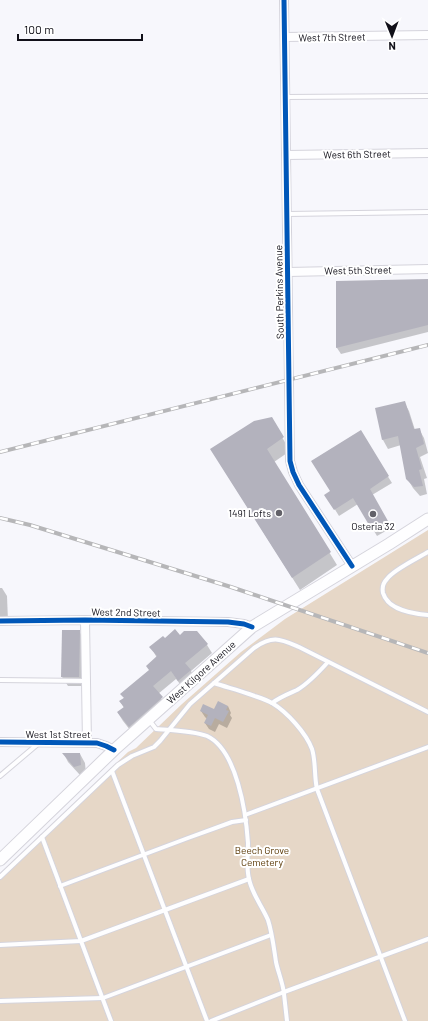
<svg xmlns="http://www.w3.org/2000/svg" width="428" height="1021" font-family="Barlow,sans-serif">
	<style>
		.green { fill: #e6d7c7 }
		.shadow { fill: #0003 }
		.building { fill: #b3b2bd }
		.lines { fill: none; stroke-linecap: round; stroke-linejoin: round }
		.service-casing { stroke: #d5d4dc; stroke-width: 6 }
		.minor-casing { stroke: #d5d4dc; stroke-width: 10 }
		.secondary-casing { stroke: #d5d4dc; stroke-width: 13 }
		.service { stroke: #fefeff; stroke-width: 4 }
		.minor { stroke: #fefeff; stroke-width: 8 }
		.secondary { stroke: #fefeff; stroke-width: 11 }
		.rail-casing { stroke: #b6b6b8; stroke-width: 4 }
		.rail { stroke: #fff; stroke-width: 2.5; stroke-dasharray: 8; stroke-linecap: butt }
		.cycleway-casing { stroke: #fff; stroke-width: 8 }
		.cycleway { stroke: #0057b8; stroke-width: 5 }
		.poi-dot { fill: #626168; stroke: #fff; stroke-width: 1.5 }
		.labels { text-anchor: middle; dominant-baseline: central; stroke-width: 4; stroke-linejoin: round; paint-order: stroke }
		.street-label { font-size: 10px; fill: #111019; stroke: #fff }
		.poi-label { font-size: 10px; fill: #111019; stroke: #fff; text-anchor: end }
		.park-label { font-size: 10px; fill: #573500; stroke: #fff }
	</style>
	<rect width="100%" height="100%" fill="#f7f7fc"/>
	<path class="green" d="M428 530V1021H0V874L128 752 136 748 182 704 241 652 285 619Z"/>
	<g class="shadow">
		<path d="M428 280V332L341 354 337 348V282Z"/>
		<path d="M404 402 409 411 415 430 419 429 424 438 428 453 420 457 427 478 424 479 427 494 420 496 413 488 407 478 401 445 388 449 383 440 376 409Z"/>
		<path d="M271 418 290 451 274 462 337 565 300 590 219 462Z"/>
		<path d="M360 432 392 483 372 495 391 528 377 536 358 504 339 516 326 495 331 492Z"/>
		<path d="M0 588H2L7 596 8 621H0Z"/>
		<path d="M79 631 84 640V686H68L62 677Z"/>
		<path d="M180 636 207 645 212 653 191 671 195 679 184 689 176 679 158 694 167 706 134 735 123 721 118 713 124 708 120 701 124 698 150 671 157 658 151 647 165 640Z"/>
		<path d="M228 706 231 713 230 715 232 718 227 728 219 724 215 732 209 729 205 723 207 719 205 717 201 711H214Z"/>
		<path d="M64 754H80L85 763 86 774 80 775 68 762Z"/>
	</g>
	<g class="building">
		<path d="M428 279V325L336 348V281Z"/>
		<path d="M405 401 414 429 420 428 424 444 416 448 422 469 419 470 423 486 414 487 406 479 398 436 382 440 375 408Z"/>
		<path d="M272 417 284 437 267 449 331 552 292 578 210 449 254 421Z"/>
		<path d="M361 430 389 476 370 489 388 521 372 530 353 498 334 510 324 495 330 491 311 461Z"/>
		<path d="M175 629 180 635 184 631H197L208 644 185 663 191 670 178 681 171 671 153 686 163 697 129 727 117 712 124 707 119 701 124 698 120 694 149 670 146 666 157 656 149 647 163 636 165 638Z"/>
		<path d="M62 630H80L79 677H61Z"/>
		<path d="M218 701 228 706 226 710 229 711 223 722 215 718 211 726 204 723 208 715 200 711 203 704 214 709Z"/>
		<path d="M62 753H80L81 765 74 767Z"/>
	</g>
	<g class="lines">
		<g class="service-casing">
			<g id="service">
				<path d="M285 97 428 96"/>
				<path d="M287 214 428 212"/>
				<path d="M428 552C418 558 393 570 387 579 383 583 382 588 383 593 388 610 414 614 428 615"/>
				<path d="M0 680 86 681"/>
				<path d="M214 683 254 648C273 635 280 639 299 647L428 712"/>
				<path d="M272 703C280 697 288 694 297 690 309 683 319 672 328 662"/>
				<path d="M149 720 156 729C169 730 195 731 207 736 237 750 246 813 248 843 248 855 246 867 249 879 252 894 262 906 268 920 272 932 274 949 276 962 278 972 283 983 284 994 285 1003 286 1012 287 1021"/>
				<path d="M112 771 207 1021"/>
				<path d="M0 776 39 743"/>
				<path d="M245 815 428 747"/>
				<path d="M42 837 111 1021"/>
				<path d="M0 877 118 765 132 756 154 747 160 741 190 704 214 683C226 687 238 690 249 694 257 697 265 699 272 703 287 712 306 733 312 749 316 762 314 776 317 789L405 1021"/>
				<path d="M60 886 188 838 232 822 246 820"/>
				<path d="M0 945 81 941 249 879"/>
				<path d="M0 1001 103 998 271 935"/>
				<path d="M211 1021 284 992 428 939"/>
			</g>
		</g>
		<g class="minor-casing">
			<g id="minor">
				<path d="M284 0 290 461 293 472 299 485 352 566"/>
				<path d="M285 37 428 35"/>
				<path d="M286 155 428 153"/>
				<path d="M288 272 428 269"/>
				<path d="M85 620 87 743"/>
				<path d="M0 621 85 620 228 622 244 624 252 627"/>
				<path d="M0 742 97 743 106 746 114 750"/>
			</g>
		</g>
		<g class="secondary-casing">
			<path id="secondary" d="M0 860 114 750 252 627 389 544 428 519"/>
		</g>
		<use href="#service" class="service"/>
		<use href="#minor" class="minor"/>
		<use href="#secondary" class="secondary"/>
		<g class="rail-casing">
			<g id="rail">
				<path d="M0 452 428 345"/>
				<path d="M0 518 30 525 231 587 428 653"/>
			</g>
		</g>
		<use href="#rail" class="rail"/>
		<g class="cycleway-casing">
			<g id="cycleway">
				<path d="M284 0 290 461 293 472 299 485 352 566"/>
				<path d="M0 621 85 620 228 622 244 624 252 627"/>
				<path d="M0 742 97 743 106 746 114 750"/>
			</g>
		</g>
		<use href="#cycleway" class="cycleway"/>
	</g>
	<g class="poi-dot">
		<circle cx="279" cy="513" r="4"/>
		<circle cx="373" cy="514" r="4"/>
	</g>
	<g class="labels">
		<g class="street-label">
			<text transform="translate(332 37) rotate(-1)">West 7th Street</text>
			<text transform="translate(357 154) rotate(-1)">West 6th Street</text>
			<text transform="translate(358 270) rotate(-1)">West 5th Street</text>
			<text transform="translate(279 292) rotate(-91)">South Perkins Avenue</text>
			<text transform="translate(126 612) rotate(1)">West 2nd Street</text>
			<text transform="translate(201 672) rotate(-42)">West Kilgore Avenue</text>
			<text x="58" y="734">West 1st Street</text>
		</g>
		<g class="poi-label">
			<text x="271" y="513">1491 Lofts</text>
			<text x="373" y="526" text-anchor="middle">Osteria 32</text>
		</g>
		<g class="park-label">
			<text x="262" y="850">Beech Grove<tspan x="262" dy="12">Cemetery</tspan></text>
		</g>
	</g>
	<g transform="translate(392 36) rotate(179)" stroke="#ffffff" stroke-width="3" paint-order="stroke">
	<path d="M0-3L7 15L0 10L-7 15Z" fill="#111019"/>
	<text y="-6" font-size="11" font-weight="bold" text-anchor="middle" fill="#111019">N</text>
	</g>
	<path d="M18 34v6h124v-6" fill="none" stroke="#111019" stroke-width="2"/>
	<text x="24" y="34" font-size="12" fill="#111019" stroke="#ffffff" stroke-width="3" paint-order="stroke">100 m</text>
</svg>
